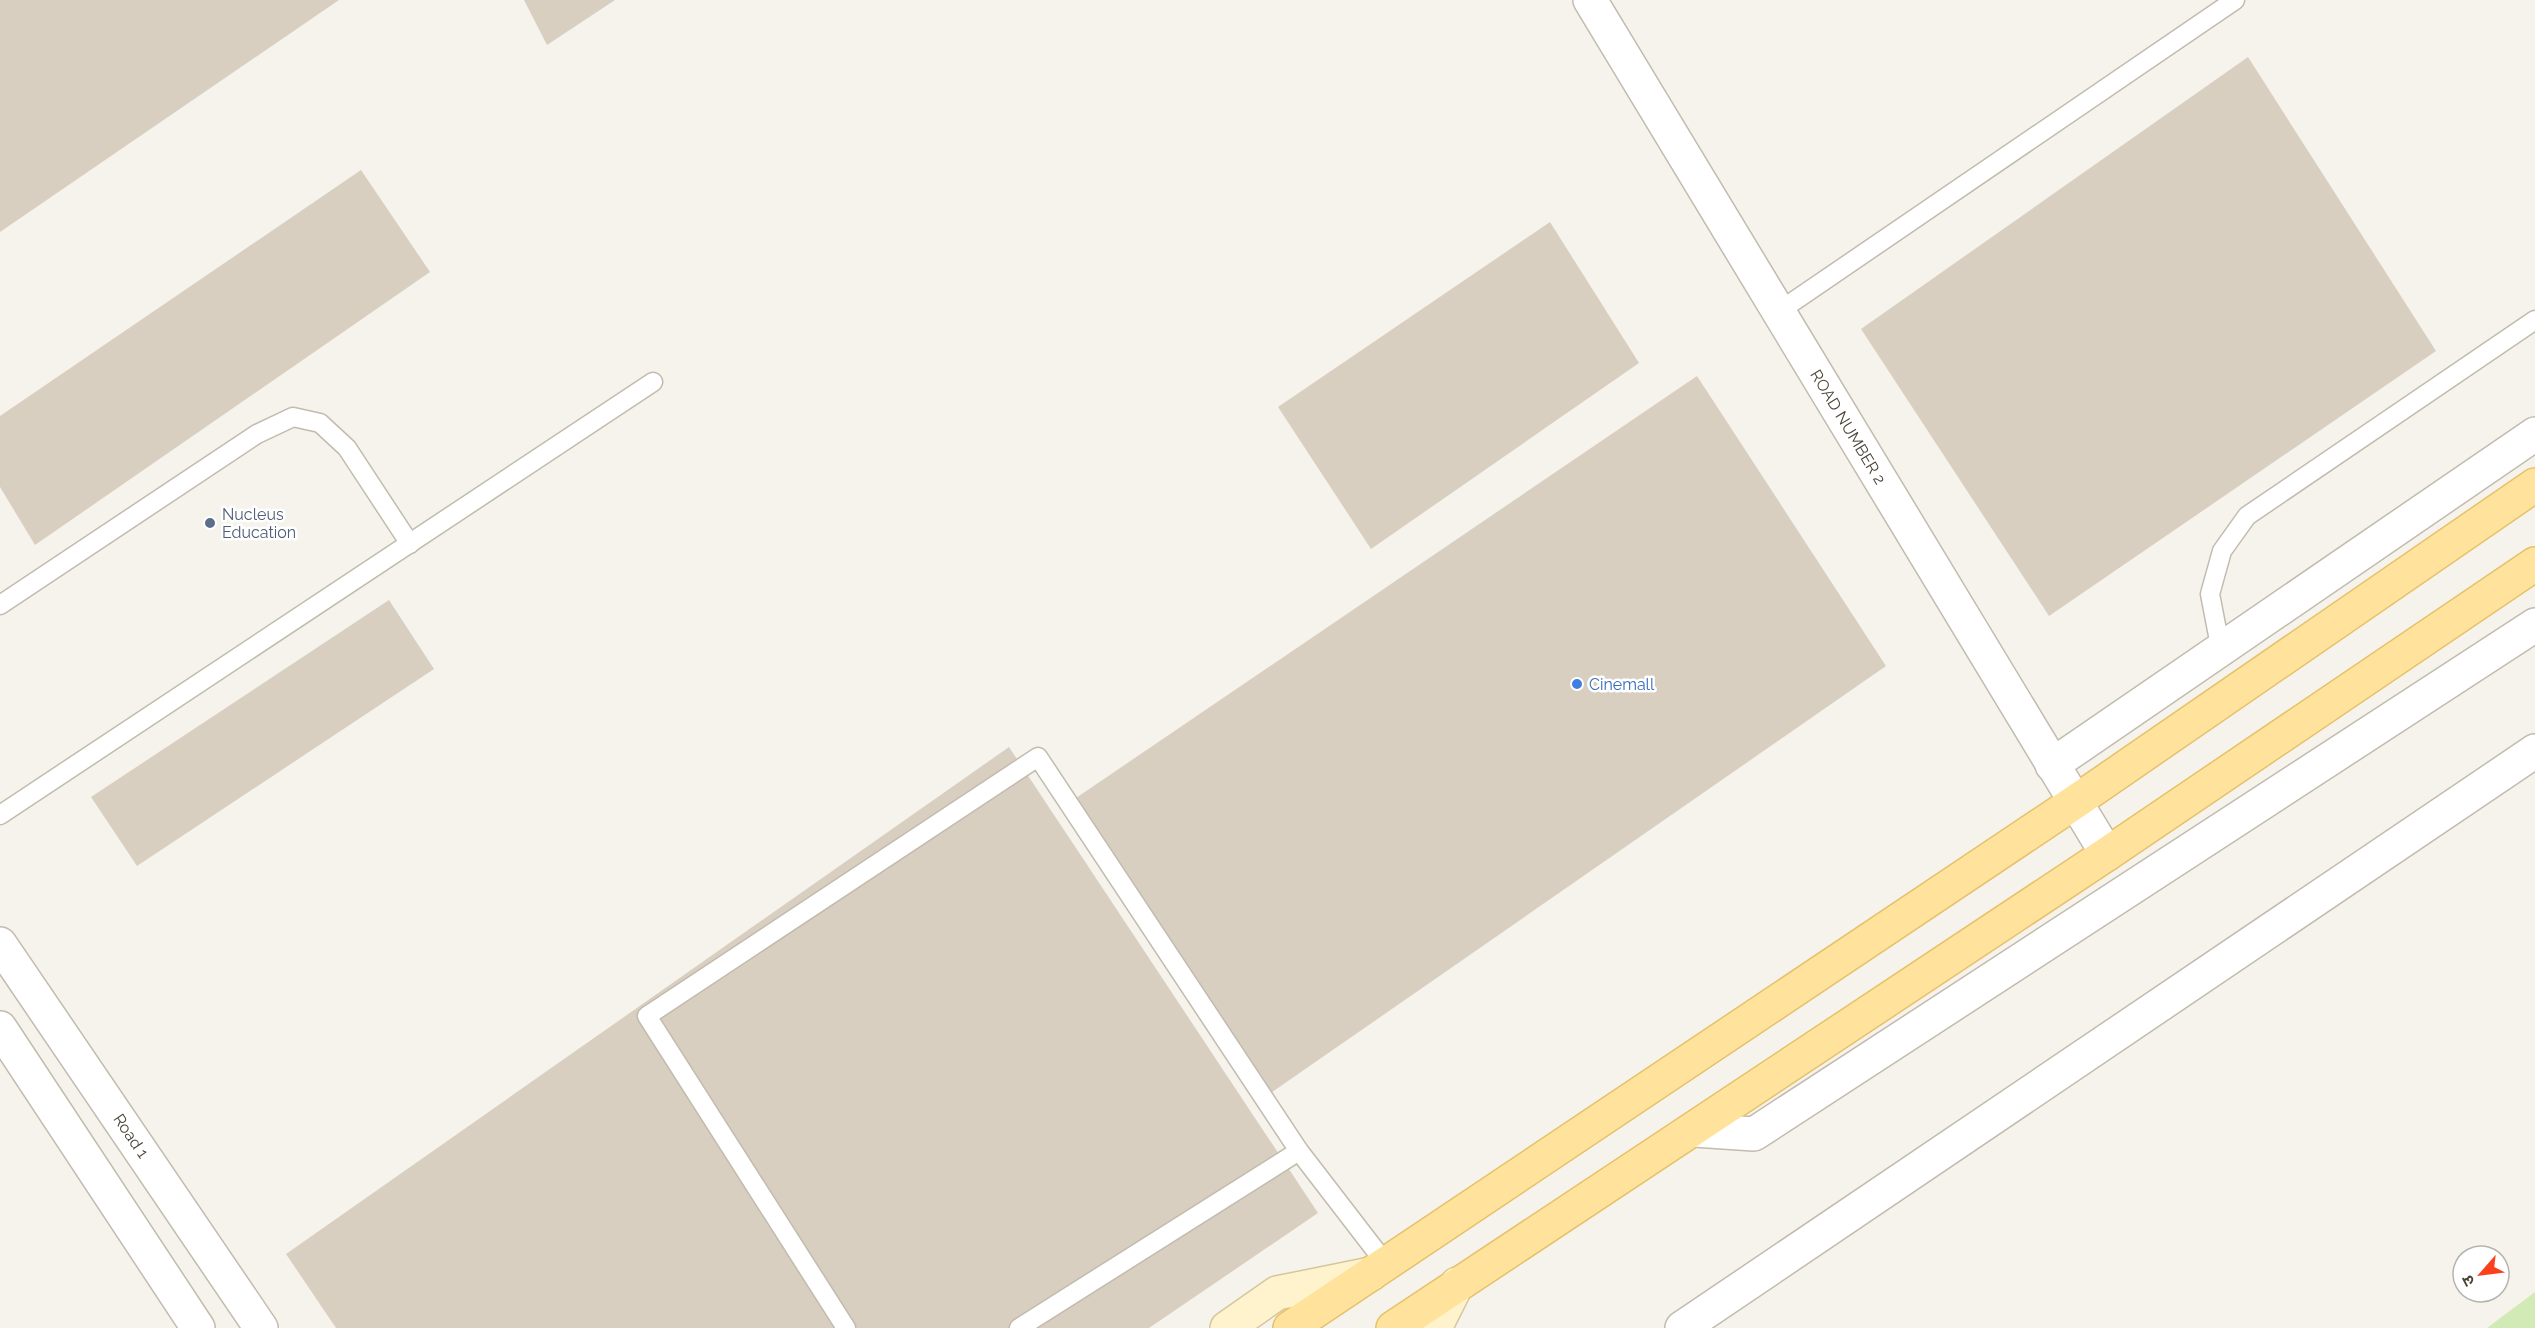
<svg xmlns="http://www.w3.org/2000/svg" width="2535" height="1328" font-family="Raleway,'Noto Sans Devanagari',sans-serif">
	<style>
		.green { fill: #d2eab5 }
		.building { fill: #d8cfc1 }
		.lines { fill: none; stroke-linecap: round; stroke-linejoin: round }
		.lane-casing { stroke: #c2bbae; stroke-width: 21 }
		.street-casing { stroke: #c2bbae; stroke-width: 36 }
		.secondary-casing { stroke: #d6c79b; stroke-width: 36 }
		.primary-casing { stroke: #e6c16a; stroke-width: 36 }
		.lane { stroke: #fff; stroke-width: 18 }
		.street { stroke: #fff; stroke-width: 33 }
		.secondary { stroke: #fff3cd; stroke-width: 33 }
		.primary { stroke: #ffe39c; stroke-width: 33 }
		.service-dot { fill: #5c6f8a; stroke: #fff; stroke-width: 2 }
		.shop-dot { fill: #3f7fe0; stroke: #fff; stroke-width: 2 }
		.labels { text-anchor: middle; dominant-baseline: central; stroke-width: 5; stroke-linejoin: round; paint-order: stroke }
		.street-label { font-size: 16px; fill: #4b4439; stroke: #fff }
		.service-label { font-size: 16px; fill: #4e5e75; stroke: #fff; text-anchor: start }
		.shop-label { font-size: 16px; fill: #366cbe; stroke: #fff; text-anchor: start }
	</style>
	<rect width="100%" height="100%" fill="#f6f3ec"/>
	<path class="green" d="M2535 1292V1328H2487Z"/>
	<g class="building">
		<path d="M0 0H339L0 232Z"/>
		<path d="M524 0H615L547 45Z"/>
		<path d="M2248 57 2436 351 2049 616 1861 329Z"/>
		<path d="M361 170 430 272 35 545 0 487V416Z"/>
		<path d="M1550 222 1639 363 1371 549 1278 407Z"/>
		<path d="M1697 376 1886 666 1268 1095 1073 800Z"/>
		<path d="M389 600 434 669 137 866 91 797Z"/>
		<path d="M1009 747 1318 1213 1149 1328H336L286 1254Z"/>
	</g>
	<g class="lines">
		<g class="lane-casing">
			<g id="lane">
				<path d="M1778 312 2235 0"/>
				<path d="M0 605 257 434 293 417 320 423 347 448 410 544"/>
				<path d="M2221 651 2210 594 2222 551 2247 516 2535 320"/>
				<path d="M0 815 653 382"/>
				<path d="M846 1328 647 1016 1038 757 1299 1151 1386 1264"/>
				<path d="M1019 1328 1299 1151"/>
			</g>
		</g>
		<g class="street-casing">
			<g id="street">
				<path d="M1590 0 2107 854"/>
				<path d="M2052 765 2535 434"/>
				<path d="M0 944 261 1328"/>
				<path d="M0 1028 198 1328"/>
				<path d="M1694 1130 1754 1134 2535 625"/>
				<path d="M1682 1328 2535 751"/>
			</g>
		</g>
		<g class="secondary-casing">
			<g id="secondary">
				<path d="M1227 1328 1277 1293 1371 1274"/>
				<path d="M1435 1328 1457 1284"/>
			</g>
		</g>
		<g class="primary-casing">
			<g id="primary">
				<path d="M1290 1328 2075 802 2535 485"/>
				<path d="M1393 1328 2107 854 2535 564"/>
			</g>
		</g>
		<use href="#lane" class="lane"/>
		<use href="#street" class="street"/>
		<use href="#secondary" class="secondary"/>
		<use href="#primary" class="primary"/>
	</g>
	<circle class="service-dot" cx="210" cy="523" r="6"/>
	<circle class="shop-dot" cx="1577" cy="684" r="6"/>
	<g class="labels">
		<g class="street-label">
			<text transform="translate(1848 427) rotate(59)">ROAD NUMBER 2</text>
			<text transform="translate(131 1136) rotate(56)">Road 1</text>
		</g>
		<g class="service-label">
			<text x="222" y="514">Nucleus<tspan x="222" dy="18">Education</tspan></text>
		</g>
		<g class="shop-label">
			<text x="1589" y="684">Cinemall</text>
		</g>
	</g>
	<g transform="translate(2481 1274) rotate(242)"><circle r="28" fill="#ffffff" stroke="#b7b4b0" stroke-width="1.5"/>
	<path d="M0-4.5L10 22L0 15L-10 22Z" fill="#fc3f1d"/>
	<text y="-9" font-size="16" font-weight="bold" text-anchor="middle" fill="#4b4439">उ</text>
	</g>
</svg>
